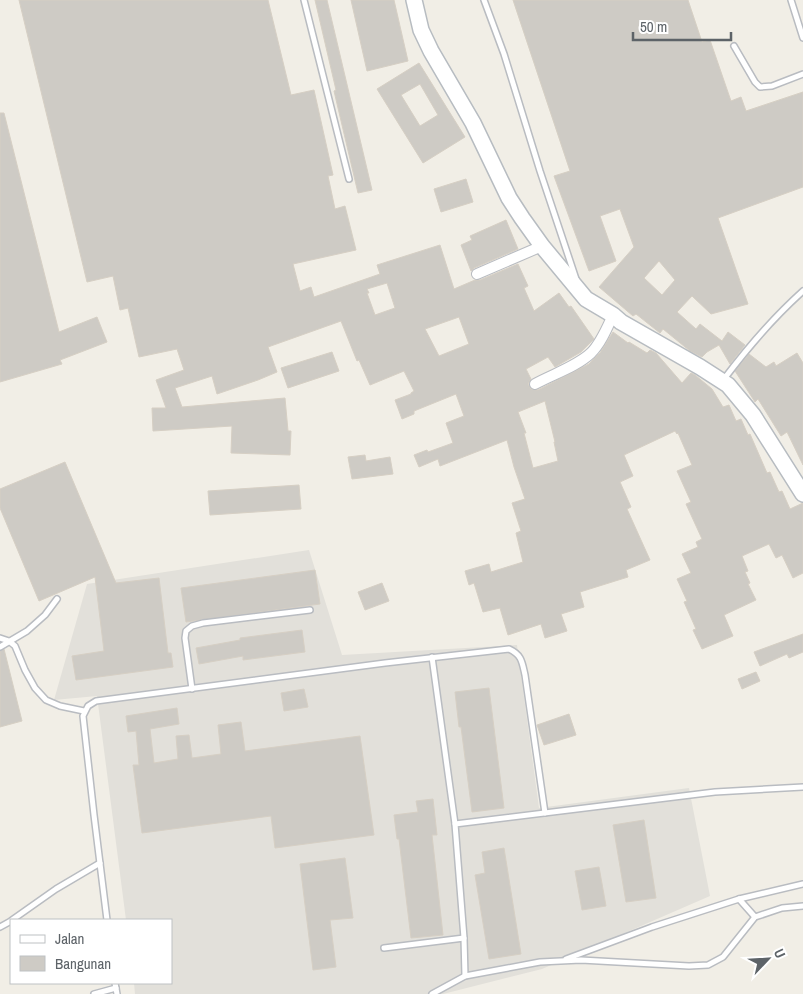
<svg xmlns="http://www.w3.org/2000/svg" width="803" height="994" font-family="'Archivo Narrow',sans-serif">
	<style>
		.industrial { fill: #e2e0da }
		.building { fill: #cecbc5; stroke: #d6cfc4; fill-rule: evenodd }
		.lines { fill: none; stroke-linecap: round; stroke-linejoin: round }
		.lane-casing { stroke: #b9bcc1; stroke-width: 8 }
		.street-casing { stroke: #b9bcc1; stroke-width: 12 }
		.secondary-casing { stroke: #b7bcc1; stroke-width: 18 }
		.lane { stroke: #fff; stroke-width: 5 }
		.street { stroke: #fff; stroke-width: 10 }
		.secondary { stroke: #fff; stroke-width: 15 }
	</style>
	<rect width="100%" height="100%" fill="#f1eee6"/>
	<path class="industrial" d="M309 550 342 655 517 645 539 808 689 788 710 896 542 969 443 994H135L134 983H171V920H126L97 696 54 700 87 584Z"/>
	<g class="building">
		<path d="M19 0H268L291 95 314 90 333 175 328 176 335 209 345 206 356 250 293 264 300 291 311 287 314 297 380 274 377 265 440 245 454 289 475 280H480L518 264 528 286 524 288 534 311 559 293 569 307 571 306 594 339 581 352 555 367 548 357 526 369 531 379 528 384 531 389 538 390 589 364 600 353 613 332 628 343 629 342 647 353 650 350 656 353 682 383 691 373 695 375 712 389 723 407 729 405 736 421 741 419 748 435 750 434 767 473 770 472 779 492 782 491 790 509 803 503V573L793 578 782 555 776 558 769 544 742 556 748 571 745 572 750 583 748 584 756 600 724 615 733 636 702 649 693 630 696 629 684 602 687 601 677 579 691 573 682 554 698 547 696 542 702 539 686 504 691 502 677 471 692 465 678 433 677 434 675 431 624 455 633 476 620 482 631 507 627 509 650 560 626 570 628 577 580 592 584 607 561 614 567 631 545 638 541 624 508 635 500 608 483 612 474 583 469 585 465 571 489 564 491 572 523 562 516 533 521 531 512 503 525 499 514 467 507 440 440 466 438 459 419 467 414 455 427 450 428 452 453 443 446 423 464 416 456 394 414 411V414L402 419 395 400 411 394V393L414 391 404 371 370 385 359 360 357 361 341 321 268 347 277 372 258 380 217 394 212 376 175 388 182 407 285 398 288 431H291L290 455 231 453 232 426 153 431 152 408H166L156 380 184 370 177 349 139 357 128 308 120 310 113 276 87 282ZM387 283 395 308 375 315 367 293H369L367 289ZM459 317 469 344 439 356 425 329ZM545 401 555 442H554L558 461 533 468 524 433H526L518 412Z"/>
		<path d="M315 0H327L372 190 358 193 334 91 336 90Z"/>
		<path d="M351 0H394L408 61 367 71Z"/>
		<path d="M513 0H688L702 42 710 40 731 101 741 97 746 111 803 92V187L718 218 748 304 711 314 692 296 677 312 696 329 700 324 722 341 728 332 745 345 730 364 719 345 707 352 702 357 690 351 663 329 660 333 636 314 633 316 599 287 634 247 620 209 600 216 616 261 589 271 554 176 570 171ZM659 261 675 280 662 295 644 278Z"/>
		<path d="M419 63 465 137 423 163 377 89ZM420 84 438 115 420 126 401 95Z"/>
		<path d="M0 113H4L59 332 97 317 107 342 60 360 62 364 0 382Z"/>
		<path d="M466 179 473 202 441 212 434 189Z"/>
		<path d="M506 220 518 249 474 268 471 271 461 245 472 240 470 236Z"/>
		<path d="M332 352 339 371 288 388 281 368Z"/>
		<path d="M797 353 803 363V465L787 432 781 436 758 399 755 402 735 371 749 354 766 367 774 362 776 366Z"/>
		<path d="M365 455 366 461 390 457 393 474 352 479 348 457Z"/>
		<path d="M65 462 116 583 159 578 168 653H171L173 667 76 680 72 656 104 651 95 577 39 601 0 508V489Z"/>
		<path d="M299 485 301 509 210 515 208 491Z"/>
		<path d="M315 570 320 604 186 622 181 588Z"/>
		<path d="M382 583 389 601 365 610 358 592Z"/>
		<path d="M302 630 305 652 243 660V656L199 664 196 648 240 640V638Z"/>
		<path d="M803 634V652L789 658 787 654 760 666 754 652Z"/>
		<path d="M4 649 22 721 0 727V651Z"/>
		<path d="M756 672 760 681 742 689 738 679Z"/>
		<path d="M489 688 504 808 472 812 461 727H459L455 692Z"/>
		<path d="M304 689 308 707 284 711 281 693Z"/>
		<path d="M177 708 179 724 150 729 154 763 178 759 176 736 189 735 192 758 221 754 218 725 241 722 245 751 360 736 374 835 275 848 271 816 142 833 133 765H139L136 731 128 732 126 716Z"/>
		<path d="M569 714 576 735 544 745 537 725Z"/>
		<path d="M433 799 437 835H432L443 935 411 938 399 839H397L394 815 418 812 416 801Z"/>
		<path d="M644 820 656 898 626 902 613 825Z"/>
		<path d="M504 848 521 954 489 959 475 875 485 873 482 852Z"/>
		<path d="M345 858 353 918 330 920 336 967 313 970 300 864Z"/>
		<path d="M599 867 606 906 582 910 575 871Z"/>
	</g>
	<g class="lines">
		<g class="lane-casing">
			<g id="lane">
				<path d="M304 0 349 179"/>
				<path d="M484 0 504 54 540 171 576 279"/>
				<path d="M791 0 803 38"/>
				<path d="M734 46 755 82 760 87 772 86 803 74"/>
				<path d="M724 379C748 347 773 318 803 291"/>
				<path d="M0 638 9 641 15 646 25 670 35 688 46 700 60 706 84 711"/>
				<path d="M0 647 27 631 45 615 57 599"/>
				<path d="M432 657 455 824"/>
				<path d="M192 689 185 638 186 631 192 626 203 623 310 610"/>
				<path d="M739 899 755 917"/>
				<path d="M12 920 56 889 100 863"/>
				<path d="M107 920 94 815 83 716 88 706 96 701 385 663 509 649C522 655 522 662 525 675L545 813"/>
				<path d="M0 927 11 921"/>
				<path d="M384 948 464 938"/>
				<path d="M566 959 652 927 739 899 803 884"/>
				<path d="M465 976 464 938 455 824 715 792 803 787"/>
				<path d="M115 983 117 994"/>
				<path d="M94 994 116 988"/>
				<path d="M432 994 465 976 540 962 581 960 689 966 708 965 723 957 755 917 782 908 803 906"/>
			</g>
		</g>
		<g class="street-casing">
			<g id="street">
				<path d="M477 274 542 246"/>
				<path d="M535 384C553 374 576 367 591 353 601 343 607 328 613 315"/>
			</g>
		</g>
		<g class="secondary-casing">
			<path id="secondary" d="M414 0 421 30 431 51 473 123 509 198 522 218 542 246 586 299 613 315 621 322 700 367 728 385 753 415 803 494"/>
		</g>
		<use href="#lane" class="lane"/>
		<use href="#street" class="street"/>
		<use href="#secondary" class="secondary"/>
	</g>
	<rect x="10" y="919" width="162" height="65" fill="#ffffff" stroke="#bec1c3"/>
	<rect x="20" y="935" width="25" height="8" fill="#ffffff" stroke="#bec1c3"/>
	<text x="55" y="944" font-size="15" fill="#5d6368">Jalan</text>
	<rect x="20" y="956" width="25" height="15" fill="#cecbc5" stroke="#bec1c3"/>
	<text x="55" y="969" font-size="15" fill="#5d6368">Bangunan</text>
	<g transform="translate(768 959) rotate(65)" stroke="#ffffff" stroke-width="4" paint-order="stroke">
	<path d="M0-4L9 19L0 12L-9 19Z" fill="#5d6368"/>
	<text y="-8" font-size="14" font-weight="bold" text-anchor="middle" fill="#5d6368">U</text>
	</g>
	<path d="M633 32v8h98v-8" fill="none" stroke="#5d6368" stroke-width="2.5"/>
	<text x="640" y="32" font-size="15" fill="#5d6368" stroke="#ffffff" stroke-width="4" paint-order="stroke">50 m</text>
</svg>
